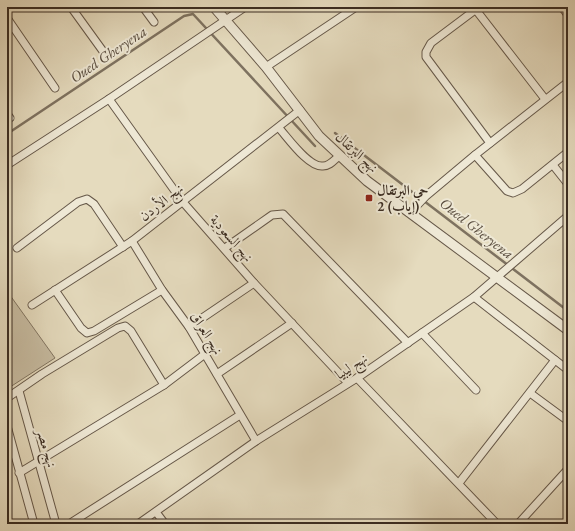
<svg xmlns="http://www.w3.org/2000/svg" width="575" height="531" font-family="'EB Garamond',Amiri,serif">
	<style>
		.green { fill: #c8bda3; stroke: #827562 }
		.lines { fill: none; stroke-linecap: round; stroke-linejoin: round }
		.stream { stroke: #7e7260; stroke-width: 2.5 }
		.minor-casing { stroke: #665849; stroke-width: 9 }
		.tertiary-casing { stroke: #665849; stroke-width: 11 }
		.minor { stroke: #eee8d5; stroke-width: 7 }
		.tertiary { stroke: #eee8d5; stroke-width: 9 }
		.poi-dot { fill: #8f2418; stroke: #eee8d5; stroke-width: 1.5 }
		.labels { text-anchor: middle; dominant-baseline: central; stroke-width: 4; stroke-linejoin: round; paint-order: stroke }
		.street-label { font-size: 14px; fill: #3b2d22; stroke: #eee8d5 }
		.poi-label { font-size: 14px; font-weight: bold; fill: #3b2d22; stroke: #eee8d5; text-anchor: start }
		.water-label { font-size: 15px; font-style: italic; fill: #574a3c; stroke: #eee8d5 }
	</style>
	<rect width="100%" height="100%" fill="#e5dbbe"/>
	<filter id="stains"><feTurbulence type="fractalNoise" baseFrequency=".005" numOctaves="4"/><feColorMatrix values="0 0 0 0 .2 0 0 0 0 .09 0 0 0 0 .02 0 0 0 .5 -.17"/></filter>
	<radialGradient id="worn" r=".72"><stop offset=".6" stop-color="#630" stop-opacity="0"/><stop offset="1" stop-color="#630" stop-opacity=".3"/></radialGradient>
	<path class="green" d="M7 291 55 358 7 389Z"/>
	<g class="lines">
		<g class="stream">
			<path d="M335 133 568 311"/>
			<path d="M7 134 184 16 193 14 315 146"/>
		</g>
		<g class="minor-casing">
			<g id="minor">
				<path d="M71 7 105 54"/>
				<path d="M143 7 154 22"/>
				<path d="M479 7 431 43 426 52V57L490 143"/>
				<path d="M562 7 568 15"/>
				<path d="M476 10 545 99"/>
				<path d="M7 18 55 88"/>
				<path d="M266 67 356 7"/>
				<path d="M109 99 182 201 254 283 348 383"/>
				<path d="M7 114 10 118"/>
				<path d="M279 128C288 138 309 168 323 166 330 166 334 160 339 156"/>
				<path d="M475 155 507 191 513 193 522 189 568 152"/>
				<path d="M7 165 109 99 245 7"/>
				<path d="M553 165 568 184"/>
				<path d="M410 213 426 196 475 155 568 82"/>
				<path d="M132 241 162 290 189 327 256 441"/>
				<path d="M17 248 78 202 87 199 94 204 123 247"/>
				<path d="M225 248 272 215 283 214 408 343"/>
				<path d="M55 290 81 328 87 333 94 331 162 290"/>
				<path d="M474 297 568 370"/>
				<path d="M32 305 132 241 300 110"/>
				<path d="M189 327 254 283"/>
				<path d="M422 333 476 390"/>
				<path d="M217 374 292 323"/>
				<path d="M357 378 497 524"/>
				<path d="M19 391 56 524"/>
				<path d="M530 393 568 421"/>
				<path d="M7 398 42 374 118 328 125 326 131 331 164 385"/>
				<path d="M7 426 34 524"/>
				<path d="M19 473 164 385 205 354"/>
				<path d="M459 483 555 360"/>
				<path d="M156 512 165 524"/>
				<path d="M69 524 240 415"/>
				<path d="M138 524 256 441 357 378 474 297 568 216"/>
				<path d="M518 524 568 469"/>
			</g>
		</g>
		<g class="tertiary-casing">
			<path id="tertiary" d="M214 7 266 67 319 136 367 181 568 330"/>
		</g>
		<use href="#minor" class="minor"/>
		<use href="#tertiary" class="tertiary"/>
	</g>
	<rect class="poi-dot" x="365" y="194" width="8" height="8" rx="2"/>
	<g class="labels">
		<g class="street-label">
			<text transform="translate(357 152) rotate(43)">نهج البرتقال</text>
			<text transform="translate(161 202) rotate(-38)">نهج الأردن</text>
			<text transform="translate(232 238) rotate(49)">نهج السعودية</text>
			<text transform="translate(207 333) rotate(58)">نهج العراق</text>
			<text transform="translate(351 366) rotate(-33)">نهج ليبيا</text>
			<text transform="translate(47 448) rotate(74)">نهج مصر</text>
		</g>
		<g class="poi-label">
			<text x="377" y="190">حي البرتقال<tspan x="377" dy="16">2 (إياب)</tspan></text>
		</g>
		<g class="water-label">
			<text transform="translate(108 54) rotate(-34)">Oued Gheryena</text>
			<text transform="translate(477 228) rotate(38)">Oued Gheryena</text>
		</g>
	</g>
	<rect width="575" height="531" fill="none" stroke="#e5dbbe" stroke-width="24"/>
	<rect x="8" y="8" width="559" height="515" fill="none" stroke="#3b2d22" stroke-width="2"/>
	<rect x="12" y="12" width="551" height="507" fill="none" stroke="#3b2d22"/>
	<rect width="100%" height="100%" filter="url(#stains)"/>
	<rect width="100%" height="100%" fill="url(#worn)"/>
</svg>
